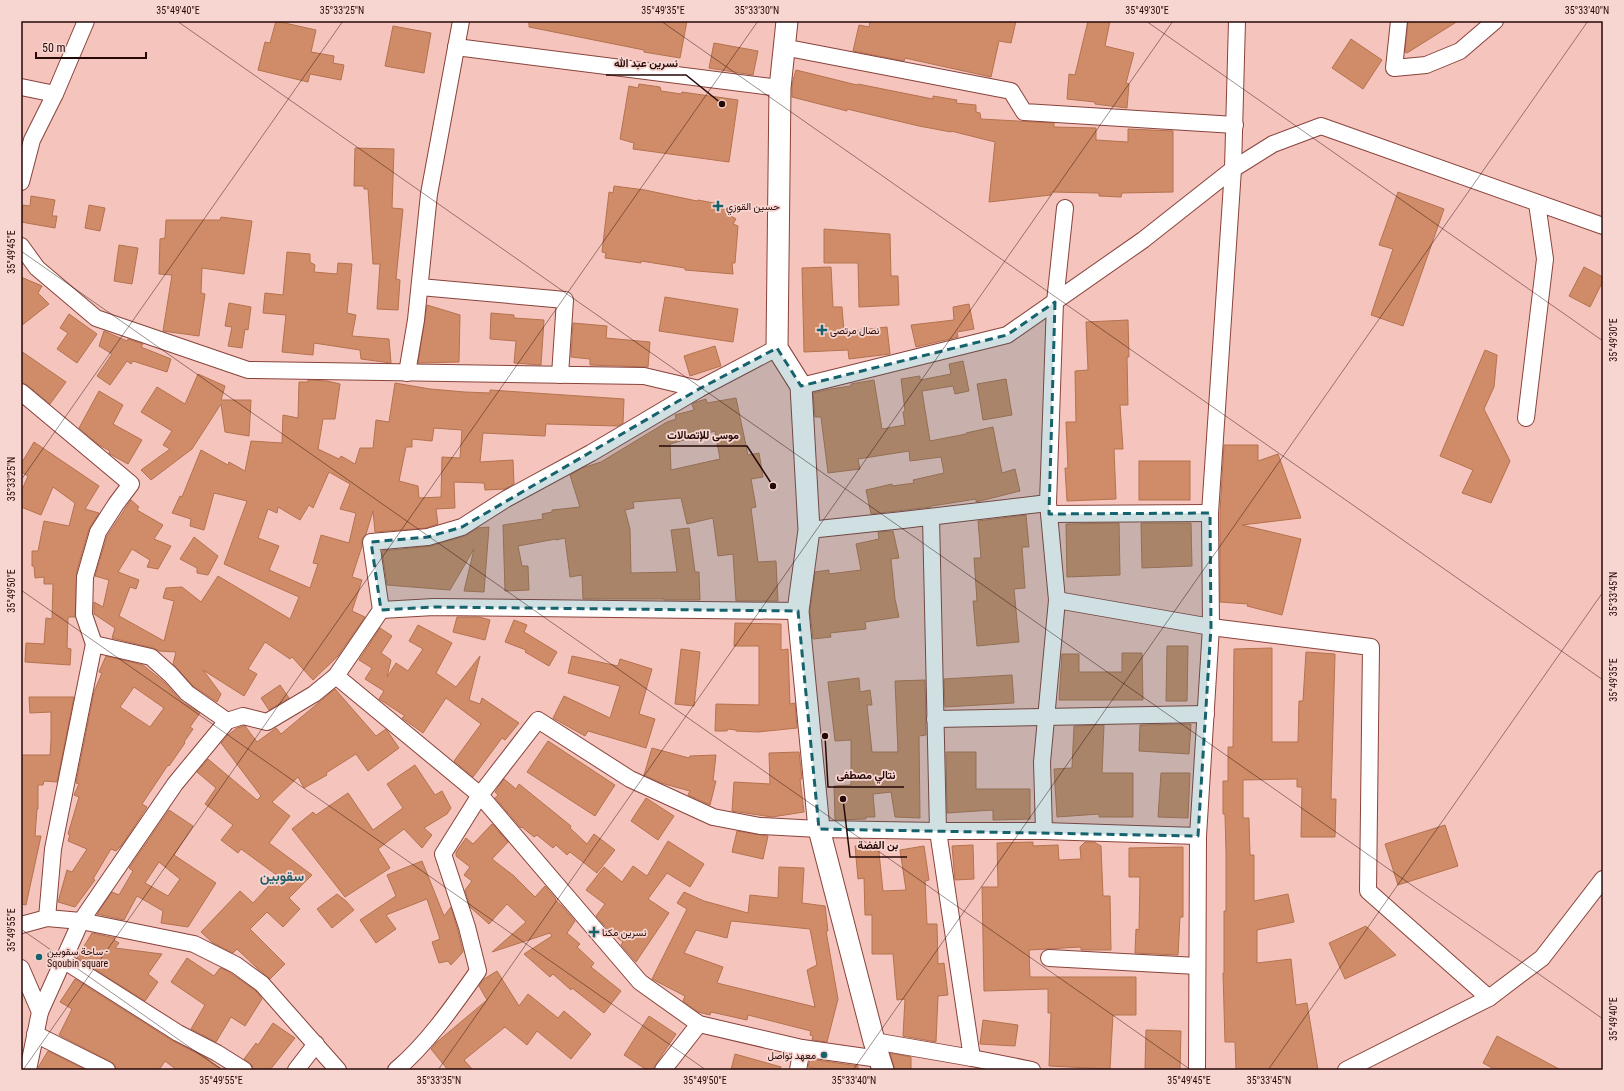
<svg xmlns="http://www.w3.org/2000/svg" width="1624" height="1091" font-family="'Roboto Condensed',Vazirmatn,sans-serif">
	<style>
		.building { fill: #d08c68; stroke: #b4724f; fill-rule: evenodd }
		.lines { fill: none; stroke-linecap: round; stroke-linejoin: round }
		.minor-casing { stroke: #89433b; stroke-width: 18 }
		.tertiary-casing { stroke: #89433b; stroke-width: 23 }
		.minor { stroke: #fff; stroke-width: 16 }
		.tertiary { stroke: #fff; stroke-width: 21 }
		.marked { fill: #16636d; fill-opacity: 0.2; stroke: #16636d; stroke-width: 3; stroke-dasharray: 8 5; stroke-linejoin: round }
		.ticks { fill: none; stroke: #250907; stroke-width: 1; stroke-opacity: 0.45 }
		.poi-dot { fill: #16636d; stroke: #f7d5d0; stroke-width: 1.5 }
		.labels { text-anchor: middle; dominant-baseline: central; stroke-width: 3.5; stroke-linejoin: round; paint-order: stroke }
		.poi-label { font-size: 10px; fill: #250907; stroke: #f7d5d0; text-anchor: start }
		.district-label { font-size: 14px; font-weight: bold; fill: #276068; stroke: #f7d5d0 }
		.leader { fill: none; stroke: #250907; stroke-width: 1.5 }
		.callout-dot { fill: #250907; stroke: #f7d5d0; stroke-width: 1.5 }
		.callout-label { font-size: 11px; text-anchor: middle; font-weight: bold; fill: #250907; stroke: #f7d5d0; stroke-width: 3.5; stroke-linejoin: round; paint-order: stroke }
		.neatline { fill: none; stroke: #250907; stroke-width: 1.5 }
		.ticks-label { font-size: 10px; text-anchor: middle; fill: #250907 }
	</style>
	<rect width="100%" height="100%" fill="#f5c4bc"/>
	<g class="building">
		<path d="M276 21 316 30 311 52 334 56 333 63 344 65 341 80 310 74 308 82 258 70 265 42 270 43Z"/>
		<path d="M529 21H687L680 58 644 52V50L529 27Z"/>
		<path d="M870 21H1016L1011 43 999 41 991 77 905 58 904 61 853 51 859 25 869 27Z"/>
		<path d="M1088 21H1110L1105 46 1134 53 1126 83 1129 84 1127 108 1095 104V102L1067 99 1069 74 1075 75Z"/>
		<path d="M1408 21H1458L1407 53 1405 52Z"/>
		<path d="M393 26 431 33 424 73 385 66Z"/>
		<path d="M1351 39 1382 60 1363 89 1332 68Z"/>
		<path d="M714 43 758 51 753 75 709 68Z"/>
		<path d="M796 70 857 85 858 84 933 99V96L957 100 956 103 976 105V112L980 113 981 119 1054 123V127L1096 128V140L1128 142V129L1173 131V192L1122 193 1121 197 1099 196V193L1051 192V195L989 202 995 142 951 131V132L919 126 847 109V111L792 97V84Z"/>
		<path d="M639 84 660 87 661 91 681 94 682 92 738 100 729 162 633 149 634 143 620 139 629 86 638 88Z"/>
		<path d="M355 148 394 149 392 208 403 209 396 279 400 280 398 310 377 309 380 264H373L368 189H364V186H354Z"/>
		<path d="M614 186 645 190 697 201 698 200 724 205 723 209 732 210 731 216 736 219 733 224 738 226 735 263H732L733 274 685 270V268L641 261V263L605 258 606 253 602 252 609 192 613 193Z"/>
		<path d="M1398 192 1444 209 1403 326 1371 315 1393 249 1379 245Z"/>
		<path d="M31 196 55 200 52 216H57L55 228 21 222 23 205 30 206Z"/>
		<path d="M89 205 105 208 100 231 85 228Z"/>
		<path d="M221 217 252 221 244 274 202 268 201 293 205 294 199 336 163 331 172 275 159 274 160 239 165 238 166 220H220Z"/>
		<path d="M824 229 890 234 891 276H898L899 305 859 307 858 263H824Z"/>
		<path d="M119 245 138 248 132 284 114 281Z"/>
		<path d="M287 252 310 254V262L315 265 314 272 337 274 338 263 352 264 347 313 356 315 352 336 389 339 391 363 361 359 360 350 314 343 313 355 282 352 286 315 263 313 265 293 283 295Z"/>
		<path d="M831 267 833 307H842L844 332 887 327 890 354 849 359 848 350 804 352 802 268Z"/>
		<path d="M1584 267 1603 277V281L1590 307 1569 296Z"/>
		<path d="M21 277 42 286 38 293 49 304 21 326Z"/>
		<path d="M665 297 738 309 733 342 659 331Z"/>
		<path d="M229 303 251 307 248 330 245 329 242 348 228 346 232 327 225 326Z"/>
		<path d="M969 304 974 329 957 332 958 337 916 347 911 325 954 320 953 307Z"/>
		<path d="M427 305 460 315 459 362 418 363Z"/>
		<path d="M491 313 514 315V318L544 320 541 365 514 363 516 341 490 339Z"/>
		<path d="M69 314 97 334 77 363 57 349 68 333 60 328Z"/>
		<path d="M1128 320 1129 357H1127L1128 405H1120L1123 449H1114L1116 499 1067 501 1065 468H1068L1066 422H1076L1075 371 1088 370 1086 322Z"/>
		<path d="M573 323 607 326 606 338 650 342 648 367 590 365V359L571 357Z"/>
		<path d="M104 331 127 341 128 339 143 344 141 347 171 359 167 372 133 361 131 364 127 361 110 385 97 376 112 354 99 346Z"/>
		<path d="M715 346 721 366 690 376 684 356Z"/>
		<path d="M1485 350 1497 355 1494 387 1484 409 1510 461 1491 503 1462 493 1473 470 1440 456Z"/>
		<path d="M21 351 66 382 50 404 27 385 21 383Z"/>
		<path d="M963 361 969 391 955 394 953 386 922 391 930 441 966 434V433L993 427 1002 473 1015 469 1020 491 976 502V499L932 506 931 507 871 514 866 490 892 484V486L914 483 913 480 944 473 941 457 910 461 909 451 858 459 860 469 828 473 821 417H815L813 393 830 389 851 386V384L874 380 882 429 905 425 903 412 905 411 901 379 920 376V380L951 374 949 364Z"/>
		<path d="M198 374 225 386 221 400H251L249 436 225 432 221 404 192 449 151 480 141 470 170 449 163 445 172 431 141 412 157 387 185 404Z"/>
		<path d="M1006 379 1012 415 983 420 977 384Z"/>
		<path d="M308 380 327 381 340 384 335 419H323L318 449 339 459 341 456 355 464 360 448H373L376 420 389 422 395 383 430 389 465 392 490 393V390L624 399 623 423 618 426 546 424 545 436 483 433 480 462 513 460 514 484 505 489 485 490 484 483 454 482 455 508 436 509 438 524 426 528 375 532 373 511 366 534 362 539V546L352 577 362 580 352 611 365 617 338 656 313 680 292 657 290 659 265 642 248 669 257 674 244 696 203 670 221 694 217 702 193 686 173 664 176 652 159 651 153 648 112 638 115 628 94 614V602L103 607 109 580 95 576 107 536 131 500 139 507 137 510 163 525 154 539 171 546 158 569 147 567 150 560 132 549 118 572 139 580 136 589 130 587 119 616 164 641 174 601 163 598 166 588 182 587 201 602 218 576 290 619 299 597 224 564 247 501 214 493 204 530 190 526 191 519 172 513 180 496 182 497 201 450 228 465 229 462 245 471 251 441 282 443 283 415 298 418 299 382H308ZM434 428 462 430 460 458 442 457 441 497 419 498 418 486 399 481 406 447H412V439L432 441ZM329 472 350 484 340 509 356 513 349 543 321 535 313 563 318 564 310 588 269 570 279 546 258 538 268 509 277 513 278 507 300 520 309 505 313 508Z"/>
		<path d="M99 391 123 405 113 424 142 440 128 464 110 454 109 453 110 451 99 445 79 428Z"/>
		<path d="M736 398 748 455 759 453 763 477 751 479 756 507 751 508 758 562 776 561 778 601H736L733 554 718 556 713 518 687 524 681 498 633 502 634 508 625 510 630 529 631 573 677 572 671 530 689 528 695 572H699L700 600H664V599H583L582 575 570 577 565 538 556 540V539L518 546 522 566H528L529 590 505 591 503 525 543 519 542 514 552 512V510L580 507 570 475 582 468 601 462 667 422 676 419 675 415 694 410 692 404 696 402 706 399 707 403ZM715 431 720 459 671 470 670 444Z"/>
		<path d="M34 442 99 486 85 509 99 513 89 529 77 570 75 617H68L67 648 71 649 70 665 25 662 26 643 44 644 46 618 52 619 53 584H44V577L35 578 34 566H32V551H38L44 521 69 526 75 503 53 487 41 515 21 507V492L28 476 21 472V464Z"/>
		<path d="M1224 445H1258V461L1278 454 1301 518 1242 525 1301 539 1282 615 1247 606 1248 604 1220 602V513Z"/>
		<rect x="1139" y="461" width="51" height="39"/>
		<path d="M1026 515 1029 547H1022L1025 588 1014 589 1019 642 977 646 973 601H977L974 558H981L978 521Z"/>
		<path d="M1119 523 1120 575 1067 577 1066 524Z"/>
		<path d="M1141 523H1191L1192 566 1142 568Z"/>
		<path d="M489 527 484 592 464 591 474 549 450 590 387 585 382 551 431 546 465 536 478 528Z"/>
		<path d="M893 531 899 558 891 559 895 599 899 617 865 622 866 629 830 633 831 637 813 639 810 611 815 572 829 570V574L861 570 856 544 879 539 878 532Z"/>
		<path d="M194 537 218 556 208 575 197 573V568L180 559Z"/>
		<path d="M457 617H479L490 620 485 640 453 632Z"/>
		<path d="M514 620 527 625 524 632 557 652 549 666 525 652 526 650 505 642Z"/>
		<path d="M735 623 781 624V650L788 649 790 704 795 703 797 728 758 732 736 731V730L728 729 727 731H715L716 704 759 705V646H734Z"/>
		<path d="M418 625 452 643 436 673 456 687 480 656 469 700 480 704 482 698 519 723 505 740 502 738 473 777 454 761 481 724 446 698 423 733 402 718 405 716 379 699 384 691 365 679 372 668 359 660 380 628 392 636 381 653 391 660 387 677 396 663 408 671 423 649 409 641Z"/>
		<path d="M1167 646H1188L1187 701H1166Z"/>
		<path d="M1272 648V742H1298L1299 701H1303L1306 652 1335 654 1331 799H1336L1335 837H1301L1302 787H1297V779L1243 780V818H1249L1250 855H1254V901L1288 894 1294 922 1257 930V963L1291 959 1296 1005 1307 1003 1318 1070H1236L1235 1042H1225L1223 973H1224V911H1226V852L1225 814H1223V781H1228V747H1233L1234 649Z"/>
		<path d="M681 649 700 652 694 706 675 704Z"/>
		<path d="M1122 653H1142L1143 700H1059L1062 654H1079V672H1122Z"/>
		<path d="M106 656 143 665 164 682 181 701 200 713 190 727 193 729 184 742 185 743 169 766 168 765 142 804 147 807 122 845 116 851 111 849 93 879 95 880 75 907 58 902 67 870 72 872 87 849 68 841 70 835 68 834 79 797 74 795 79 784 76 783 94 692 102 673 99 672ZM134 687 164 708 150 727 120 707Z"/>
		<path d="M572 656 618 666 620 659 652 669 639 714 655 719 646 748 588 731 585 736 553 718 564 696 610 718 620 686 568 673Z"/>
		<path d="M1012 675 1014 703 945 707 944 679Z"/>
		<path d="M859 678 860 692 870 690 872 705H867L872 752H898L895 681 925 680 926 735 919 736 920 818 895 817 891 792 873 794 875 817H866V819L835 820 834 786 851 785V740L835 741 828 682Z"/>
		<path d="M280 685 289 698 269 710 261 698Z"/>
		<path d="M335 689 376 736 386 729 399 748 368 771 356 754 326 773 327 775 304 788 298 777 272 802 290 816 269 843 312 875 289 898 300 909 283 927 267 912 250 929 285 964 270 979 257 968 237 949 233 953 213 943 201 932 240 891 253 903 278 876 241 849 238 853 221 840 233 825 205 804 216 788 197 772 208 759 257 800 261 796 221 743 228 735 237 728 243 726H245L257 742 276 728 281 734Z"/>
		<path d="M29 697H74L57 782 44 781 43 785H38V809H37L35 836H41L26 905 21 904V755H50L51 740V712L30 713Z"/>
		<path d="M1184 724H1191L1189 754 1139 751 1140 725Z"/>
		<path d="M1104 725 1102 773H1133V817H1099V814L1057 817 1054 769 1072 768 1074 726Z"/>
		<path d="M548 741 615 785 595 816 527 772Z"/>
		<path d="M652 748 689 758 690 756 716 755 713 781H716L710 805 688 795 690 791 661 783 644 775Z"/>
		<path d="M799 752 802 779H800L804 812 772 817 732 811 734 782 770 784 769 753Z"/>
		<path d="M946 752H976V789H1030V819L993 820V810L947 813Z"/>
		<path d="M415 765 435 795 442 791 451 808 447 814 424 828 432 835 422 848 404 829 378 849 390 868 345 897 292 829 313 812 316 815 348 793 373 830 403 808 387 784Z"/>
		<path d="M1161 773H1190L1188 818 1158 817Z"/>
		<path d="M504 779 516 789 519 784 571 826 570 828 587 844 594 834 615 850 597 873 570 852 567 855 556 845 553 848 537 835 534 837 522 827 521 828 495 798 498 795 495 792Z"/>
		<path d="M646 798 674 816 658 840 631 821Z"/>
		<path d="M169 810 193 826 174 855 216 883 188 927 161 923 163 911 137 896 124 920 97 914 112 892 119 895 133 871 129 868ZM159 862 180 879 168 896 145 883Z"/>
		<path d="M492 824 508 842 492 859 514 876 535 897 545 886 556 899 555 900 562 906 575 921 567 933 580 944 577 947 594 963 591 967 621 991 604 1013 572 988 571 990 553 974 550 977 524 954 552 936 550 933 492 952 526 922 507 904 489 924 470 907 465 890 472 881 464 875 470 867 456 856V852L466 838 473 844Z"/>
		<path d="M1445 825 1458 866 1398 885 1385 844Z"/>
		<path d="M737 831 768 836 763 859 732 852Z"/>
		<path d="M668 841 704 864 690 887 667 873 648 899 669 913 636 962 621 945 623 942 610 932 596 916 605 904 586 890 604 867 622 882 633 866 647 876Z"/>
		<path d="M1033 842V846L1058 845 1059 860 1081 859 1080 847 1085 842H1094L1101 846 1103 896H1110L1111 950H1081V947L1029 950 1030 977H1136V1015H1113L1110 1069 1049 1066 1051 1013H1048V989L984 991 982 887H998L997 843Z"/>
		<path d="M878 843 883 891 906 890 900 850 924 846 929 880 925 881 927 924H937L938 964 944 963 948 995 938 996 936 1042 903 1036 905 999 897 1000 893 954H872V915H865L864 878 858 879 855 846Z"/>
		<path d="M973 845 974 879 955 880 952 846Z"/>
		<path d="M1183 847V917H1180L1178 955 1135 953 1136 929 1139 930 1140 877H1129V848Z"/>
		<path d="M422 861 444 916 451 907 458 931 463 952 451 965 448 961 439 963 432 942 440 939 427 899 386 915 396 929 376 943 360 920 396 896 387 875Z"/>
		<path d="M779 867 804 868 802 903 825 906 828 931H826L838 999 827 1042 812 1040 813 1036 810 1035 811 1031 748 1015 747 1020 711 1012 710 1015 698 1012 683 1001 685 996 652 979 687 909 677 903 684 892 704 901 748 913 750 895 778 898ZM731 921 810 929 817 965 807 970 815 1007 717 983 723 967 684 953 696 930 727 938Z"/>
		<path d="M337 894 346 901 354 910 332 928 317 909Z"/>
		<path d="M1366 926 1396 955 1345 979 1329 943Z"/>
		<path d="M92 933 115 938 114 940 119 943 115 948 162 954 148 974 158 982 145 1001 77 958Z"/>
		<path d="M187 958 214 976 220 968 226 970 256 991 262 999 245 1026 231 1017 216 1042 191 1029 205 1005 171 982Z"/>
		<path d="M497 971 519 1006 528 994 558 1018 564 1011 591 1034 571 1059 537 1031 527 1045 505 1027 464 1060 473 1070H448L431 1049 437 1042 487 1000 479 986 484 979Z"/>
		<path d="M75 979 173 1041 206 1058 223 1070H177L165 1061 159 1070H116L115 1065 111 1062 59 1035 72 1009 60 1002Z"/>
		<path d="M649 1016 676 1034 652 1070H647L624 1055Z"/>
		<path d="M983 1020 1018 1025 1015 1046 980 1044Z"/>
		<path d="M273 1023 295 1038 270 1070H253L252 1065 244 1059 256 1043 258 1045Z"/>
		<path d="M1146 1030 1181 1031 1180 1070H1145Z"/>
		<path d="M1497 1036 1561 1070H1496L1483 1063Z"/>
		<path d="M48 1051 86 1070H38L39 1066Z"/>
		<path d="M890 1053 911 1057V1070H895Z"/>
		<path d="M735 1054 781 1067 780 1070H731Z"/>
		<path d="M810 1059 858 1066V1070H823L808 1067Z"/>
	</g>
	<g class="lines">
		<g class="minor-casing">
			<g id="minor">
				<path d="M1399 21 1394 68 1426 65 1460 51 1495 21"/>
				<path d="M456 47 780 88"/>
				<path d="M783 47 1011 91 1024 112 1235 125"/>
				<path d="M21 87 55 94"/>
				<path d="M21 182 32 140 55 94 86 21"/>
				<path d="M21 246 37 268 96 318 248 370 644 376 699 389 777 348"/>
				<path d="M420 287 565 300 560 375"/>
				<path d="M407 373 416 320 429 194 461 21"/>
				<path d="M801 386 1007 335 1143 240 1233 169 1273 144 1321 126 1603 226"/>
				<path d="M21 392 131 484 116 504 98 532 85 577 84 615 94 644 53 849 47 918"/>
				<path d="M1526 418 1545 259 1537 203"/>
				<path d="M1049 514 1210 513"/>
				<path d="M931 517 938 831 972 1058"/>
				<path d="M809 530 903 520 1048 503"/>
				<path d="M1057 600 1211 627 1371 647 1368 891 1489 998"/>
				<path d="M381 610 434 607 798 611"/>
				<path d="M94 644 151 657 171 675 187 693 227 721"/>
				<path d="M336 676 480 795 640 982 699 1024 802 1048 879 1059"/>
				<path d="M935 719 1206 714"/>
				<path d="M1044 831 1042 762 1057 600 1048 503 1055 302 1065 208"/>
				<path d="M21 925 47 918 81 921 194 944 236 965 262 984 338 1070"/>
				<path d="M1049 958 1197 966"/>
				<path d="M63 960 178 1033 217 1053 244 1070"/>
				<path d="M21 968 40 1012"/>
				<path d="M35 1034 107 1070"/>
				<path d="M874 1041 972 1058 1032 1070"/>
				<path d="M28 1070 40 1012 81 921 175 784 227 721 243 716 267 722 314 694 336 676 381 610 371 542 428 537 462 527 506 499 591 453 699 389"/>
				<path d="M296 1070 316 1044"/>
				<path d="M396 1070C428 1043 454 1005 478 971L467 927 443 854 480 795 538 720 630 779 713 817 760 826 819 829 938 831H1044L1198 836"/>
				<path d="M663 1070 699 1024"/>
				<path d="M798 1070 802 1048"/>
				<path d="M1197 1070 1198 836 1211 627 1210 513 1233 169 1237 21"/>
				<path d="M1346 1070 1489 998 1542 958 1603 879"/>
			</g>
		</g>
		<g class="tertiary-casing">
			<path id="tertiary" d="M787 21 780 88 777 348 801 386 809 530 798 611 819 829 874 1041 883 1070"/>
		</g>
		<use href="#minor" class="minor"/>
		<use href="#tertiary" class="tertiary"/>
	</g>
	<path class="marked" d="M1055 302 1049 514 1210 513 1211 627 1198 836 819 829 798 611 434 607 381 610 371 542 428 537 462 527 699 389 777 348 801 386 1007 335Z"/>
	<path class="ticks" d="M177 21 1603 1019M661 21 1603 680M1146 21 1603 341M21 251 1191 1070M21 480 343 21M21 590 706 1070M21 929 222 1070M23 1070 758 21M438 1070 1173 21M853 1070 1588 21M1268 1070 1603 592"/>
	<g class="poi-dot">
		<path d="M716 200h4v4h4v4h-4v4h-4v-4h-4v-4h4z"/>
		<path d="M820 324h4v4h4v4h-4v4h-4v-4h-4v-4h4z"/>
		<path d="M592 926h4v4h4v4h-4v4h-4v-4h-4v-4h4z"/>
		<circle cx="39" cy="957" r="4"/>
		<circle cx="824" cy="1055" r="4"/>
	</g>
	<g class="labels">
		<g class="poi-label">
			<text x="726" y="206">حسين القوزي</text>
			<text x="830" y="330">نصال مرتصى</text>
			<text x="602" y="932">نسرين مكنا</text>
			<text x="47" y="951">ساحة سقوبين -<tspan x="47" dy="12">Sqoubin square</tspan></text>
			<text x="816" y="1055" text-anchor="end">معهد تواصل</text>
		</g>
		<g class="district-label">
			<text x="282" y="876">سقوبين</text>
		</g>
	</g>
	<path class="leader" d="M722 104L686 75H606M773 486L747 446H659M825 736L828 787H904M843 799L850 857H907"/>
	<g class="callout-dot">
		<circle cx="722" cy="104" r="4"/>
		<circle cx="773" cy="486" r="4"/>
		<circle cx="825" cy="736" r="4"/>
		<circle cx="843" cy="799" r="4"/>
	</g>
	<g class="callout-label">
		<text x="646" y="67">نسرين عبد الله</text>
		<text x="703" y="439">موسى للإتصالات</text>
		<text x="866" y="779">نتالي مصطفى</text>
		<text x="878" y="849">بن الفضة</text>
	</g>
	<rect width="1624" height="1091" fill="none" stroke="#f7d5d0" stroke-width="44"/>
	<path d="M36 52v6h110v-6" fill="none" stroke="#250907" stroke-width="2"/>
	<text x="42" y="52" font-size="12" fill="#250907" stroke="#f7d5d0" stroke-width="3" paint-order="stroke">50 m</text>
	<rect x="22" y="22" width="1580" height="1047" class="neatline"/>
	<g class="ticks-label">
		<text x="178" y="14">35°49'40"E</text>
		<text x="342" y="14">35°33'25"N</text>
		<text x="663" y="14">35°49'35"E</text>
		<text x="757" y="14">35°33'30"N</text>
		<text x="1147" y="14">35°49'30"E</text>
		<text x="1587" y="14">35°33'40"N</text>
		<text transform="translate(11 252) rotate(-90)" y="4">35°49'45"E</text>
		<text transform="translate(1613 340) rotate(-90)" y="4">35°49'30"E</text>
		<text transform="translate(11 479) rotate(-90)" y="4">35°33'25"N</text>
		<text transform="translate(11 591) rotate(-90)" y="4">35°49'50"E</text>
		<text transform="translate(1613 594) rotate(-90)" y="4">35°33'45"N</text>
		<text transform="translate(1613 680) rotate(-90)" y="4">35°49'35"E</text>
		<text transform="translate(11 930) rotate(-90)" y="4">35°49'55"E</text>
		<text transform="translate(1613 1019) rotate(-90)" y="4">35°49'40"E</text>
		<text x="221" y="1084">35°49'55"E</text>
		<text x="439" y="1084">35°33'35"N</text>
		<text x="705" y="1084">35°49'50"E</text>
		<text x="854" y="1084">35°33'40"N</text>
		<text x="1189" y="1084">35°49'45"E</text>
		<text x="1269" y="1084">35°33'45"N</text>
	</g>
</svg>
